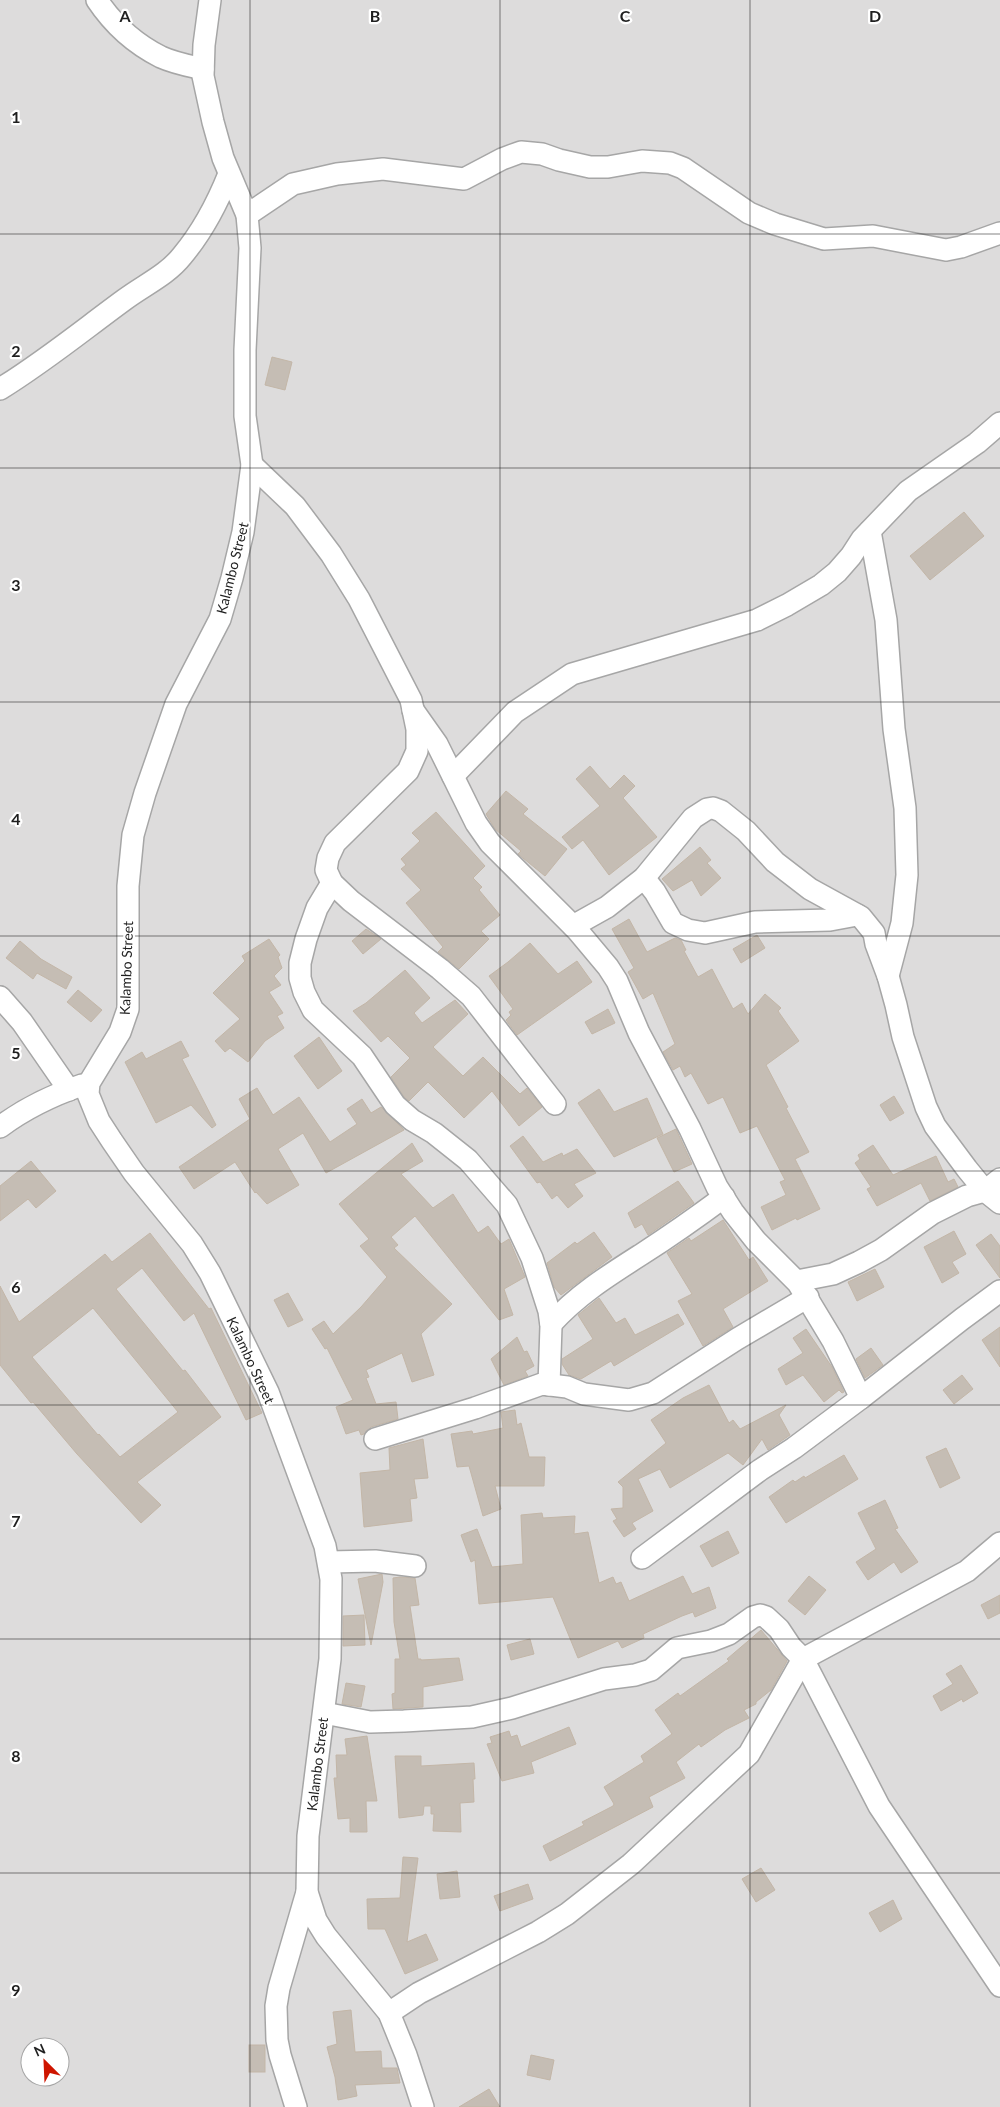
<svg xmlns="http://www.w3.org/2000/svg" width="1000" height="2107" font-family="Lato,sans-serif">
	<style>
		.residential { fill: #dddcdc; fill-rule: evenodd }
		.building { fill: #c5bdb4; stroke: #c3b6a7; fill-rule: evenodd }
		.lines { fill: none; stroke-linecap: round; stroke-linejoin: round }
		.minor-casing { stroke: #a6a6a6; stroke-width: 24 }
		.minor { stroke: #fff; stroke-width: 21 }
		.grid { fill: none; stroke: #1f1f1f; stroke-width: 1; stroke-opacity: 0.55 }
		.labels { text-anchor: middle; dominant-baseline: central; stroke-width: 4.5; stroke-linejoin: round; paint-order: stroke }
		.street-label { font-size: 14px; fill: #1f1f1f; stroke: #fff }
		.grid-label { font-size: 16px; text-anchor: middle; font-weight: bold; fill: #1f1f1f; stroke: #fff; stroke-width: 4.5; stroke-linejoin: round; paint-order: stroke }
	</style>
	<rect width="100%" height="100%" fill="#f0eee5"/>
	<path class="residential" d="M0 0H1000V2107H0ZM30 2047H60V2077H30Z"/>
	<g class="building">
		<path d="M272 357 292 362 285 390 265 385Z"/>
		<path d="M964 512 984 536 930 580 910 556Z"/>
		<path d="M590 766 610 789 624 775 635 786 623 798 657 837 609 875 583 840 572 849 562 837 600 806 576 779Z"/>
		<path d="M506 791 528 809 523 814 567 849 545 876 518 854 521 851 495 829 486 814Z"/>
		<path d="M436 812 485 866 473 878 482 887 479 890 500 915 481 931 489 939 459 969 438 952 443 947 406 903 421 890 401 869 406 865 401 859 420 841 412 833Z"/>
		<path d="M700 847 711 860 707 863 721 878 701 896 692 880 673 891 662 879Z"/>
		<path d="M629 919 647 952 675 938 681 940 686 950 684 951 698 977 712 969 733 1009 742 1003 748 1014 765 994 781 1008 778 1011 799 1041 766 1065 788 1107 786 1108 809 1152 795 1159 820 1209 797 1220 796 1218 772 1230 761 1207 786 1195 780 1182 785 1180 757 1126 740 1133 723 1097 708 1104 691 1073 685 1077 680 1066 673 1070 663 1052 675 1044 653 993 643 999 628 972 634 968 612 929Z"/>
		<path d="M366 929 381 939 363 954 352 941Z"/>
		<path d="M757 935 765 948 741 963 733 949Z"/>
		<path d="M269 939 280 955 278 957 282 968 274 976 281 985 269 992 283 1013 277 1016 284 1028 265 1041 248 1062 230 1048 225 1052 215 1041 240 1019 213 993 245 961 242 956Z"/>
		<path d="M20 941 41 959 72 977 66 989 37 973 33 979 6 958Z"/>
		<path d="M530 943 558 974 577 961 592 982 517 1035 506 1020 511 1015 509 1012 513 1009 489 976 508 962Z"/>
		<path d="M405 970 430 998 414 1013 422 1023 455 1000 468 1014 433 1047 463 1076 483 1057 520 1094 527 1088 542 1107 519 1126 492 1091 464 1118 428 1082 409 1101 404 1097 391 1077 410 1058 388 1036 381 1042 353 1011 366 1003Z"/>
		<path d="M78 990 102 1010 91 1022 67 1002Z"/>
		<path d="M608 1009 615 1023 592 1034 585 1022Z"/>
		<path d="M319 1037 342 1071 318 1089 294 1056Z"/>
		<path d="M181 1041 189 1056 182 1059 216 1125 212 1128 191 1105 156 1123 125 1062 142 1052 146 1059Z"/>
		<path d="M257 1088 273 1115 299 1097 330 1142 357 1124 347 1109 362 1099 371 1113 381 1107 404 1130 326 1173 303 1133 278 1149 299 1185 267 1204 256 1192 255 1193 235 1162 194 1189 179 1167 250 1119 239 1099Z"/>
		<path d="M599 1089 614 1112 647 1098 663 1134 614 1157 578 1103Z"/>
		<path d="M894 1096 904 1113 890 1121 880 1105Z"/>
		<path d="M676 1129 692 1164 674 1172 657 1138Z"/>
		<path d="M523 1136 543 1162 562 1153 563 1156 577 1149 596 1173 574 1184 583 1196 568 1208 557 1195 552 1199 540 1182 537 1183 510 1146Z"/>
		<path d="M412 1143 423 1161 401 1174 433 1208 453 1194 478 1233 488 1226 501 1244 509 1239 525 1277 504 1289 513 1315 499 1320 415 1216 391 1237 398 1245 394 1248 452 1304 421 1334 434 1375 412 1382 402 1353 366 1370 369 1377 366 1378 376 1404 396 1402 398 1419 371 1427 364 1434 361 1435 359 1430 346 1434 336 1407 353 1400 327 1348 325 1349 312 1329 324 1321 333 1334 361 1307 387 1277 360 1246 369 1239 339 1204Z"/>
		<path d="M873 1145 893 1175 936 1156 948 1182 954 1179 958 1187 930 1201 921 1183 877 1206 867 1189 871 1187 855 1163 860 1159 858 1155Z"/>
		<path d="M31 1161 56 1191 36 1208 28 1199 0 1221V1186Z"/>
		<path d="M678 1181 694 1203 648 1235 642 1224 635 1228 628 1213Z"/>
		<path d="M723 1220 749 1260 753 1257 768 1281 723 1309 733 1327 703 1346 678 1301 692 1294 667 1253 689 1238 691 1241Z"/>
		<path d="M954 1231 966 1254 952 1262 959 1273 942 1283 924 1247Z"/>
		<path d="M594 1232 612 1257 561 1295 554 1287 547 1263 575 1242 577 1244Z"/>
		<path d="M150 1233 209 1309 211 1308 262 1413 246 1420 194 1313 184 1321 142 1268 116 1289 183 1371 185 1370 221 1417 137 1482 161 1505 141 1523 77 1454 33 1402 31 1403 0 1365V1286L19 1322 105 1254 112 1262ZM93 1308 178 1412 120 1457 99 1434 98 1435 32 1357Z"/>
		<path d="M991 1234 1000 1246V1278L976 1245Z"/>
		<path d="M875 1269 884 1287 857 1301 848 1282Z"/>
		<path d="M288 1293 303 1320 288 1327 274 1300Z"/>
		<path d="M599 1298 616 1323 625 1318 635 1335 678 1314 684 1324 614 1366 611 1361 581 1379 569 1375 562 1364V1359L593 1339 578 1315Z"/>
		<path d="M1000 1327V1367L982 1340Z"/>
		<path d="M806 1329 832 1367 844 1392 842 1393 839 1390 824 1402 803 1375 786 1385 778 1369 803 1353 793 1338Z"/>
		<path d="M517 1337 524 1352 527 1351 534 1366 525 1371 528 1376 504 1385 491 1359Z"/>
		<path d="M871 1348 883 1365 865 1378 856 1359Z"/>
		<path d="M962 1375 973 1389 954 1404 943 1390Z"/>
		<path d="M709 1385 729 1423 733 1420 740 1429 786 1405 779 1415 790 1435 768 1450 762 1439 743 1465 728 1453 670 1488 660 1469 638 1479 653 1511 632 1523 636 1529 624 1537 613 1521 617 1519 611 1509 623 1508V1487L618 1482 666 1443 651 1420 683 1398Z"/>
		<path d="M515 1410 517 1425 521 1423 529 1457H545L544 1486H495L501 1509 483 1516 469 1466 457 1467 451 1434 472 1431 473 1434 503 1428 501 1412Z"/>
		<path d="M423 1439 428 1478 414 1479 417 1498 410 1499 412 1521 364 1527 360 1473 390 1470 389 1448Z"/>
		<path d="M946 1448 960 1478 940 1488 926 1457Z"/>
		<path d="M844 1455 858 1479 786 1523 769 1497 793 1480 795 1482 804 1476 805 1478Z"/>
		<path d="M885 1500 898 1528 895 1529 918 1562 901 1573 894 1562 868 1580 856 1562 876 1549 858 1513Z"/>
		<path d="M542 1513 543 1518 575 1516 574 1534 588 1532 599 1583 613 1577 616 1584 621 1582 629 1601 683 1576 692 1594 709 1587 716 1608 695 1617 693 1612 682 1616 643 1634 644 1638 622 1648 618 1641 578 1658 553 1597 479 1604 475 1560 471 1562 461 1535 477 1529 492 1567 523 1564 521 1515Z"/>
		<path d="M728 1531 739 1553 712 1567 700 1546Z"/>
		<path d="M382 1574 383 1582 371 1645 358 1579Z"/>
		<path d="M809 1576 826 1590 805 1615 788 1601Z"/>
		<path d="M400 1577 415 1578 419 1605 410 1606 418 1659H421V1660L459 1658 463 1680 423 1687V1707L393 1709 392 1694 395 1693V1659H400L394 1622 393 1578Z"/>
		<path d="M1000 1595V1613L988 1619 981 1605Z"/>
		<path d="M364 1615 365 1645 343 1646V1616Z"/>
		<path d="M761 1630 787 1661 771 1690 756 1702V1704L744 1710 749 1718 725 1730 701 1747 699 1744 676 1762 685 1778 649 1797 653 1807 550 1861 543 1846 584 1825 582 1822 613 1806 614 1804 604 1787 644 1762 641 1756 672 1734 655 1710 678 1693 680 1696 729 1661 727 1659Z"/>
		<path d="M530 1639 534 1654 511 1660 507 1645Z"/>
		<path d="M961 1665 978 1693 963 1702 962 1699 941 1711 933 1696 953 1684 946 1674Z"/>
		<path d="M346 1683 365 1686 361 1707 342 1704Z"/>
		<path d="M569 1727 576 1744 531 1762 534 1773 502 1781 487 1744 492 1743 490 1737 509 1731 511 1737 517 1735 521 1747Z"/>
		<path d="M367 1736 377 1801H366L367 1832H350V1818L338 1819 334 1778H337L336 1755H347L345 1739Z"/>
		<path d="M395 1756H421V1766L474 1763 475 1779H473L474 1802 460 1803 461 1832 433 1831 434 1814H431V1806H424L423 1815 399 1818Z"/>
		<path d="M403 1857 418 1858 407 1942 426 1934 438 1960 405 1974 385 1929H368L367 1899 400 1898Z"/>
		<path d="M761 1868 775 1890 756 1902 742 1879Z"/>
		<path d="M457 1871 460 1897 440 1899 437 1874Z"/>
		<path d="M528 1884 533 1899 500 1911 494 1896Z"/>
		<path d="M893 1900 902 1919 880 1932 869 1913Z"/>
		<path d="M351 2010 355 2052 381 2051 382 2068H397L400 2083 355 2085 357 2096 338 2100 335 2077 327 2047 337 2044 333 2012Z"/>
		<rect x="249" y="2045" width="16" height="27"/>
		<path d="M531 2055 554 2060 550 2080 527 2075Z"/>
		<path d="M489 2089 500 2107H459Z"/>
	</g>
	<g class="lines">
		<g class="minor-casing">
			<g id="minor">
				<path d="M97 0C113 24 135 44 161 57 174 63 190 66 203 69"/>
				<path d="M210 0 204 45 203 76 213 122 223 158 247 215 250 248 245 350V416L252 465 243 532 232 578 220 619 176 704 145 793 133 835 128 886V1009L120 1032 89 1083 88 1094 99 1121 112 1141 134 1173 192 1244 210 1273 268 1392 325 1546 331 1579 330 1659 308 1836 307 1892 316 1920 326 1936 389 2013 406 2055 423 2107"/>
				<path d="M247 215 293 184 337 174 383 169 464 179 502 159 521 152 542 154 559 160 590 167H608L642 161 670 163 683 168 749 213 775 224 824 239 873 236 946 250 961 247 1000 233"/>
				<path d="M0 389C44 362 83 330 124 300 144 285 167 275 182 256 203 231 217 204 229 174"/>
				<path d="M252 465 295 506 331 554 359 599 411 700 417 729V751L408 771 335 843 328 858 326 870 332 883 351 901 440 969 471 996 555 1104"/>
				<path d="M870 531 886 620 894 729 905 808 907 875 902 923 888 976"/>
				<path d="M413 710 437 744 476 823 490 843 577 930 608 967 617 981 639 1033 690 1129 717 1187 733 1212 756 1241 798 1283 833 1341 861 1398"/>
				<path d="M453 776 515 712 572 674 757 620 787 605 821 585 837 572 851 556 862 539 908 491 977 443 1000 423"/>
				<path d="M644 878 655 892 673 923 688 930 705 933 755 922 830 920 857 915"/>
				<path d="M332 883 317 908 306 939 300 963V978L304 992 313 1010 362 1056 395 1105 412 1120 434 1133 468 1160 507 1205 532 1258 549 1311 551 1326 549 1385"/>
				<path d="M573 926 607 907 644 878 693 818 707 809 713 808 721 811 746 831 775 862 810 889 861 917 874 933 876 944 888 976 896 1005 903 1037 926 1107 935 1126 967 1169 985 1191 1000 1203"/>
				<path d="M0 997 22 1022 69 1090"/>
				<path d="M0 1127C24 1109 53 1095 82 1085"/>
				<path d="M797 1281 833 1274 859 1262 881 1250 933 1213 967 1196 985 1191 1000 1179"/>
				<path d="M551 1324C577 1295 609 1275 642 1254 670 1236 697 1217 724 1197"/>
				<path d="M375 1439 475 1408 542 1384 567 1387 584 1394 629 1400 653 1393 737 1339 808 1297"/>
				<path d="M642 1558 760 1470 794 1448 861 1398 962 1319 1000 1291"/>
				<path d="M329 1562 375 1561 415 1566"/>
				<path d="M324 1713 370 1722 404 1721 472 1717 512 1708 604 1679 635 1675 651 1670 677 1648 711 1641 729 1634 753 1617 760 1615 766 1617 779 1629 791 1647 803 1659 879 1806 1000 1986"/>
				<path d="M389 2013 419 1993 538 1932 567 1914 631 1864 749 1754 803 1659 967 1571 1000 1543"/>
				<path d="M296 2107 280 2055 277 2040 276 2006 279 1988 307 1892"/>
			</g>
		</g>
		<use href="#minor" class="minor"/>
	</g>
	<path class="grid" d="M250 0V2107M500 0V2107M750 0V2107M0 234H1000M0 468H1000M0 702H1000M0 936H1000M0 1171H1000M0 1405H1000M0 1639H1000M0 1873H1000"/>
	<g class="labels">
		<g class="street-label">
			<text transform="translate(232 568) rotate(-76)">Kalambo Street</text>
			<text transform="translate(126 968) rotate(-88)">Kalambo Street</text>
			<text transform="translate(251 1360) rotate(65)">Kalambo Street</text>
			<text transform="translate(317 1764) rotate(-83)">Kalambo Street</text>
		</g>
	</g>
	<g class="grid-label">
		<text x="125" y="22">A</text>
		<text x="375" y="22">B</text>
		<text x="625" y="22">C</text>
		<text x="875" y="22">D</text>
		<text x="16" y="123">1</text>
		<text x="16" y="357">2</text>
		<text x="16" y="591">3</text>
		<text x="16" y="825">4</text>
		<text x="16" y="1059">5</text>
		<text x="16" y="1293">6</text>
		<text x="16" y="1527">7</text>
		<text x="16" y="1762">8</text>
		<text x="16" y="1996">9</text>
	</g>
	<g transform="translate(45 2062) rotate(336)"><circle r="24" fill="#ffffff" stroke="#a5a5a5"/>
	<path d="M0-4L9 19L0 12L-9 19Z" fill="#ce1500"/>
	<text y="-8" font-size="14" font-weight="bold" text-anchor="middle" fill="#1f1f1f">N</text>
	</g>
</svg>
